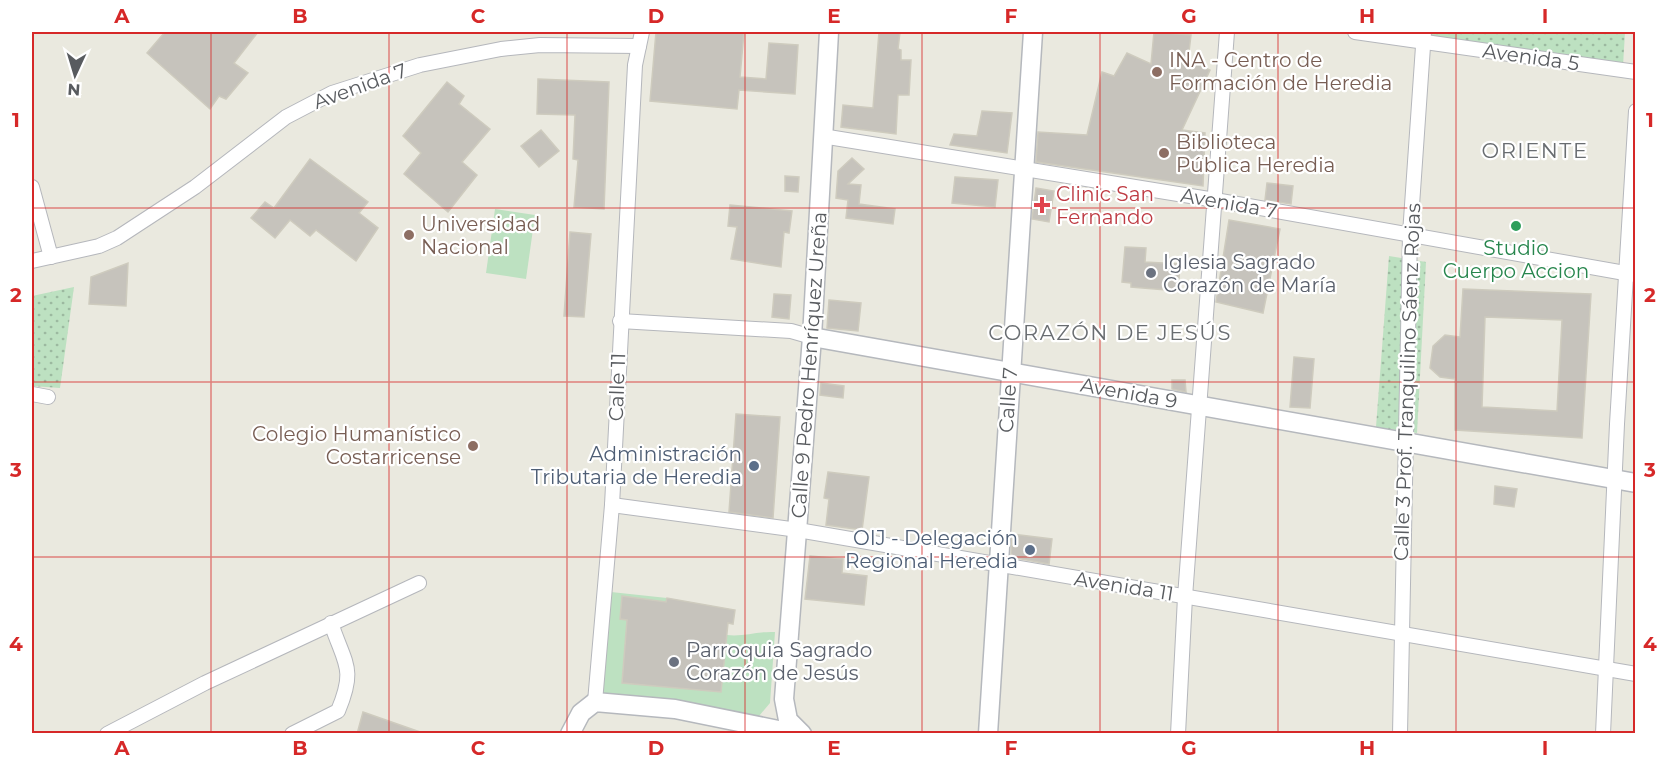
<svg xmlns="http://www.w3.org/2000/svg" width="1667" height="765" font-family="Montserrat,sans-serif">
	<style>
		.grass { fill: url(#grass-dots) }
		.garden { fill: #bde1c1 }
		.building { fill: #c6c3bc; stroke: #cecbbe; stroke-width: 1.5; fill-rule: evenodd }
		.lines { fill: none; stroke-linecap: round; stroke-linejoin: round }
		.street-casing { stroke: #b5b7bc; stroke-width: 16 }
		.secondary-casing { stroke: #b5b8bd; stroke-width: 21 }
		.street { stroke: #fff; stroke-width: 14 }
		.secondary { stroke: #fff; stroke-width: 18 }
		.grid { fill: none; stroke: #d62828; stroke-width: 1.5; stroke-opacity: 0.55 }
		.education-dot { fill: #8d6e63; stroke: #fff; stroke-width: 2 }
		.health-dot { fill: #e0444e; stroke: #fff; stroke-width: 2 }
		.leisure-dot { fill: #2e9e5b; stroke: #fff; stroke-width: 2 }
		.worship-dot { fill: #6b7280; stroke: #fff; stroke-width: 2 }
		.service-dot { fill: #5c6f8a; stroke: #fff; stroke-width: 2 }
		.labels { text-anchor: middle; dominant-baseline: central; stroke-width: 4.5; stroke-linejoin: round; paint-order: stroke }
		.street-label { font-size: 20px; fill: #585b5f; stroke: #fff }
		.education-label { font-size: 20px; fill: #785e54; stroke: #fff; text-anchor: start }
		.health-label { font-size: 20px; fill: #be3a42; stroke: #fff; text-anchor: start }
		.leisure-label { font-size: 20px; fill: #27864d; stroke: #fff }
		.worship-label { font-size: 20px; fill: #5b616d; stroke: #fff; text-anchor: start }
		.service-label { font-size: 20px; fill: #4e5e75; stroke: #fff; text-anchor: end }
		.neighbourhood-label { font-size: 21px; letter-spacing: 1.5px; fill: #696d71; stroke: #fff }
		.neatline { fill: none; stroke: #d62828; stroke-width: 2 }
		.grid-label { font-size: 20px; text-anchor: middle; font-weight: bold; fill: #d62828 }
	</style>
	<defs>
		<pattern id="grass-dots" width="8" height="8" patternUnits="userSpaceOnUse" patternTransform="scale(1.5)"><rect width="8" height="8" fill="#bde1c1"/><path d="M2 2h.1M6 6h.1" fill="none" stroke="#9cb9a0" stroke-width="1.8" stroke-linecap="round"/></pattern>
	</defs>
	<rect width="100%" height="100%" fill="#eae9df"/>
	<g class="grass">
		<path d="M1430 32H1625L1623 66 1429 38Z"/>
		<path d="M1389 256 1426 262 1417 433 1376 427Z"/>
		<path d="M74 287 60 388 32 386V296Z"/>
	</g>
	<g class="garden">
		<path d="M495 209 535 215 526 279 486 273Z"/>
		<path d="M611 592 667 598 666 602 622 596 620 618 627 620 622 683 721 692 727 635C744 637 757 631 775 632L770 703 759 716 600 694Z"/>
	</g>
	<g class="building">
		<path d="M165 32H258L234 63 248 73 226 99 219 96 210 109 147 53Z"/>
		<path d="M656 32H744L740 77 766 79 769 43 798 45 795 94 739 90 737 109 650 101Z"/>
		<path d="M879 32H900L898 49 901 50V60H911L909 95H898L896 134 841 127 843 105 873 108Z"/>
		<path d="M1154 32 1191 35 1188 60 1210 70 1182 130 1205 133 1203 186 1036 162 1038 132 1087 135 1102 72 1114 76 1127 53 1151 64Z"/>
		<path d="M538 79 609 82 604 209 574 207 578 160 573 159 575 115 537 114Z"/>
		<path d="M447 82 464 96 459 104 490 129 462 162 477 175 448 212 404 174 421 153 403 136Z"/>
		<path d="M982 111 1012 113 1007 153 950 145 954 134 977 136Z"/>
		<path d="M541 130 559 151 539 167 521 146Z"/>
		<path d="M852 158 864 169 848 184 861 185 859 204 895 209 893 224 846 218 848 200 836 198 838 171Z"/>
		<path d="M310 159 368 202 359 213 378 228 356 261 316 230 310 236 290 220 275 238 251 218 265 202 274 208Z"/>
		<path d="M785 176 799 177 798 192 785 191Z"/>
		<path d="M955 177 998 180 995 207 952 203Z"/>
		<path d="M1267 183 1293 186 1291 204 1265 200Z"/>
		<path d="M1036 188 1054 191 1049 222 1032 219Z"/>
		<path d="M730 205 792 211 789 233 784 232 781 267 731 259 737 227 728 226Z"/>
		<path d="M1229 220 1280 229 1263 313 1216 302Z"/>
		<path d="M570 232 591 234 584 317 564 316Z"/>
		<path d="M1125 247 1146 248 1145 262 1180 264 1178 291 1131 287V283L1122 282Z"/>
		<path d="M128 263 126 306 89 304 91 277Z"/>
		<path d="M1463 289 1591 294 1582 438 1455 430V379L1440 377 1430 368 1433 346 1445 335 1460 337ZM1485 317 1562 320 1557 411 1482 407Z"/>
		<path d="M774 294 791 295 789 319 772 317Z"/>
		<path d="M829 300 861 303 858 331 827 328Z"/>
		<path d="M1294 357 1314 359 1310 408 1290 407Z"/>
		<path d="M1172 380H1185L1186 392 1172 389Z"/>
		<path d="M821 383 844 386 843 398 820 395Z"/>
		<path d="M736 414 780 417 773 518 729 512Z"/>
		<path d="M828 472 869 477 862 530 826 525 829 499 824 498Z"/>
		<path d="M1495 486 1517 489 1514 507 1494 504Z"/>
		<path d="M1012 534 1052 539 1049 564 1011 557Z"/>
		<path d="M810 556 843 559 842 573 867 576 864 605 805 599Z"/>
		<path d="M622 596 666 602 667 598 735 610 733 624 728 623 721 692 622 683 627 620 620 619Z"/>
		<path d="M363 712 420 732 419 734H357Z"/>
	</g>
	<g class="lines">
		<g class="street-casing">
			<g id="street">
				<path d="M1355 32 1636 72"/>
				<path d="M822 136 1215 200 1636 275"/>
				<path d="M32 187 51 257"/>
				<path d="M32 261 99 246 117 238 195 187 286 117 332 93 420 65 501 49 540 45 639 46"/>
				<path d="M620 321 791 331 812 337"/>
				<path d="M32 394 48 397"/>
				<path d="M612 505 798 530 1636 674"/>
				<path d="M595 702 612 505 635 65 642 32"/>
				<path d="M107 734 205 683 419 583"/>
				<path d="M292 734 338 711C356 668 345 665 331 623"/>
				<path d="M1178 734 1185 597 1227 32"/>
				<path d="M1400 734 1410 234 1424 32"/>
				<path d="M1603 734 1617 424 1636 111"/>
			</g>
		</g>
		<g class="secondary-casing">
			<g id="secondary">
				<path d="M812 337 1636 483"/>
				<path d="M570 734 581 713 595 702 675 709 798 734"/>
				<path d="M802 734 788 720 784 699 812 337 829 32"/>
				<path d="M988 734 1033 32"/>
			</g>
		</g>
		<use href="#street" class="street"/>
		<use href="#secondary" class="secondary"/>
	</g>
	<path class="grid" d="M211 32V734M389 32V734M567 32V734M745 32V734M922 32V734M1100 32V734M1278 32V734M1456 32V734M32 208H1636M32 382H1636M32 557H1636"/>
	<g class="education-dot">
		<circle cx="1157" cy="72" r="6"/>
		<circle cx="1164" cy="153" r="6"/>
		<circle cx="409" cy="235" r="6"/>
		<circle cx="473" cy="446" r="6"/>
	</g>
	<path class="health-dot" d="M1039 196h6v6h6v6h-6v6h-6v-6h-6v-6h6z"/>
	<circle class="leisure-dot" cx="1516" cy="226" r="6"/>
	<g class="worship-dot">
		<circle cx="1151" cy="273" r="6"/>
		<circle cx="674" cy="662" r="6"/>
	</g>
	<g class="service-dot">
		<circle cx="754" cy="466" r="6"/>
		<circle cx="1030" cy="550" r="6"/>
	</g>
	<g class="labels">
		<g class="street-label">
			<text transform="translate(1531 57) rotate(8)">Avenida 5</text>
			<text transform="translate(360 86) rotate(-20)">Avenida 7</text>
			<text transform="translate(1229 203) rotate(10)">Avenida 7</text>
			<text transform="translate(809 365) rotate(-86)">Calle 9 Pedro Henríquez Ureña</text>
			<text transform="translate(1407 382) rotate(-88)">Calle 3 Prof. Tranquilino Sáenz Rojas</text>
			<text transform="translate(617 387) rotate(-88)">Calle 11</text>
			<text transform="translate(1129 393) rotate(10)">Avenida 9</text>
			<text transform="translate(1008 400) rotate(-86)">Calle 7</text>
			<text transform="translate(1124 586) rotate(9)">Avenida 11</text>
		</g>
		<g class="education-label">
			<text x="1169" y="60">INA - Centro de<tspan x="1169" dy="23">Formación de Heredia</tspan></text>
			<text x="1176" y="142">Biblioteca<tspan x="1176" dy="23">Pública Heredia</tspan></text>
			<text x="421" y="224">Universidad<tspan x="421" dy="23">Nacional</tspan></text>
			<text x="461" y="434" text-anchor="end">Colegio Humanístico<tspan x="461" dy="23">Costarricense</tspan></text>
		</g>
		<g class="health-label">
			<text x="1056" y="194">Clinic San<tspan x="1056" dy="23">Fernando</tspan></text>
		</g>
		<g class="leisure-label">
			<text x="1516" y="248">Studio<tspan x="1516" dy="23">Cuerpo Accion</tspan></text>
		</g>
		<g class="worship-label">
			<text x="1163" y="262">Iglesia Sagrado<tspan x="1163" dy="23">Corazón de María</tspan></text>
			<text x="686" y="650">Parroquia Sagrado<tspan x="686" dy="23">Corazón de Jesús</tspan></text>
		</g>
		<g class="service-label">
			<text x="742" y="454">Administración<tspan x="742" dy="23">Tributaria de Heredia</tspan></text>
			<text x="1018" y="538">OIJ - Delegación<tspan x="1018" dy="23">Regional Heredia</tspan></text>
		</g>
		<g class="neighbourhood-label">
			<text x="1535" y="150">ORIENTE</text>
			<text x="1110" y="332">CORAZÓN DE JESÚS</text>
		</g>
	</g>
	<rect width="1667" height="765" fill="none" stroke="#ffffff" stroke-width="66"/>
	<g transform="translate(75 75) rotate(184)" stroke="#ffffff" stroke-width="4.5" paint-order="stroke">
	<path d="M0-4.5L10 22L0 15L-10 22Z" fill="#585b5f"/>
	<text y="-9" font-size="16" font-weight="bold" text-anchor="middle" fill="#585b5f">N</text>
	</g>
	<rect x="33" y="33" width="1601" height="699" class="neatline"/>
	<g class="grid-label">
		<text x="122" y="23">A</text>
		<text x="300" y="23">B</text>
		<text x="478" y="23">C</text>
		<text x="656" y="23">D</text>
		<text x="834" y="23">E</text>
		<text x="1011" y="23">F</text>
		<text x="1189" y="23">G</text>
		<text x="1367" y="23">H</text>
		<text x="1545" y="23">I</text>
		<text x="16" y="127">1</text>
		<text x="1650" y="127">1</text>
		<text x="16" y="302">2</text>
		<text x="1650" y="302">2</text>
		<text x="16" y="477">3</text>
		<text x="1650" y="477">3</text>
		<text x="16" y="651">4</text>
		<text x="1650" y="651">4</text>
		<text x="122" y="755">A</text>
		<text x="300" y="755">B</text>
		<text x="478" y="755">C</text>
		<text x="656" y="755">D</text>
		<text x="834" y="755">E</text>
		<text x="1011" y="755">F</text>
		<text x="1189" y="755">G</text>
		<text x="1367" y="755">H</text>
		<text x="1545" y="755">I</text>
	</g>
</svg>
